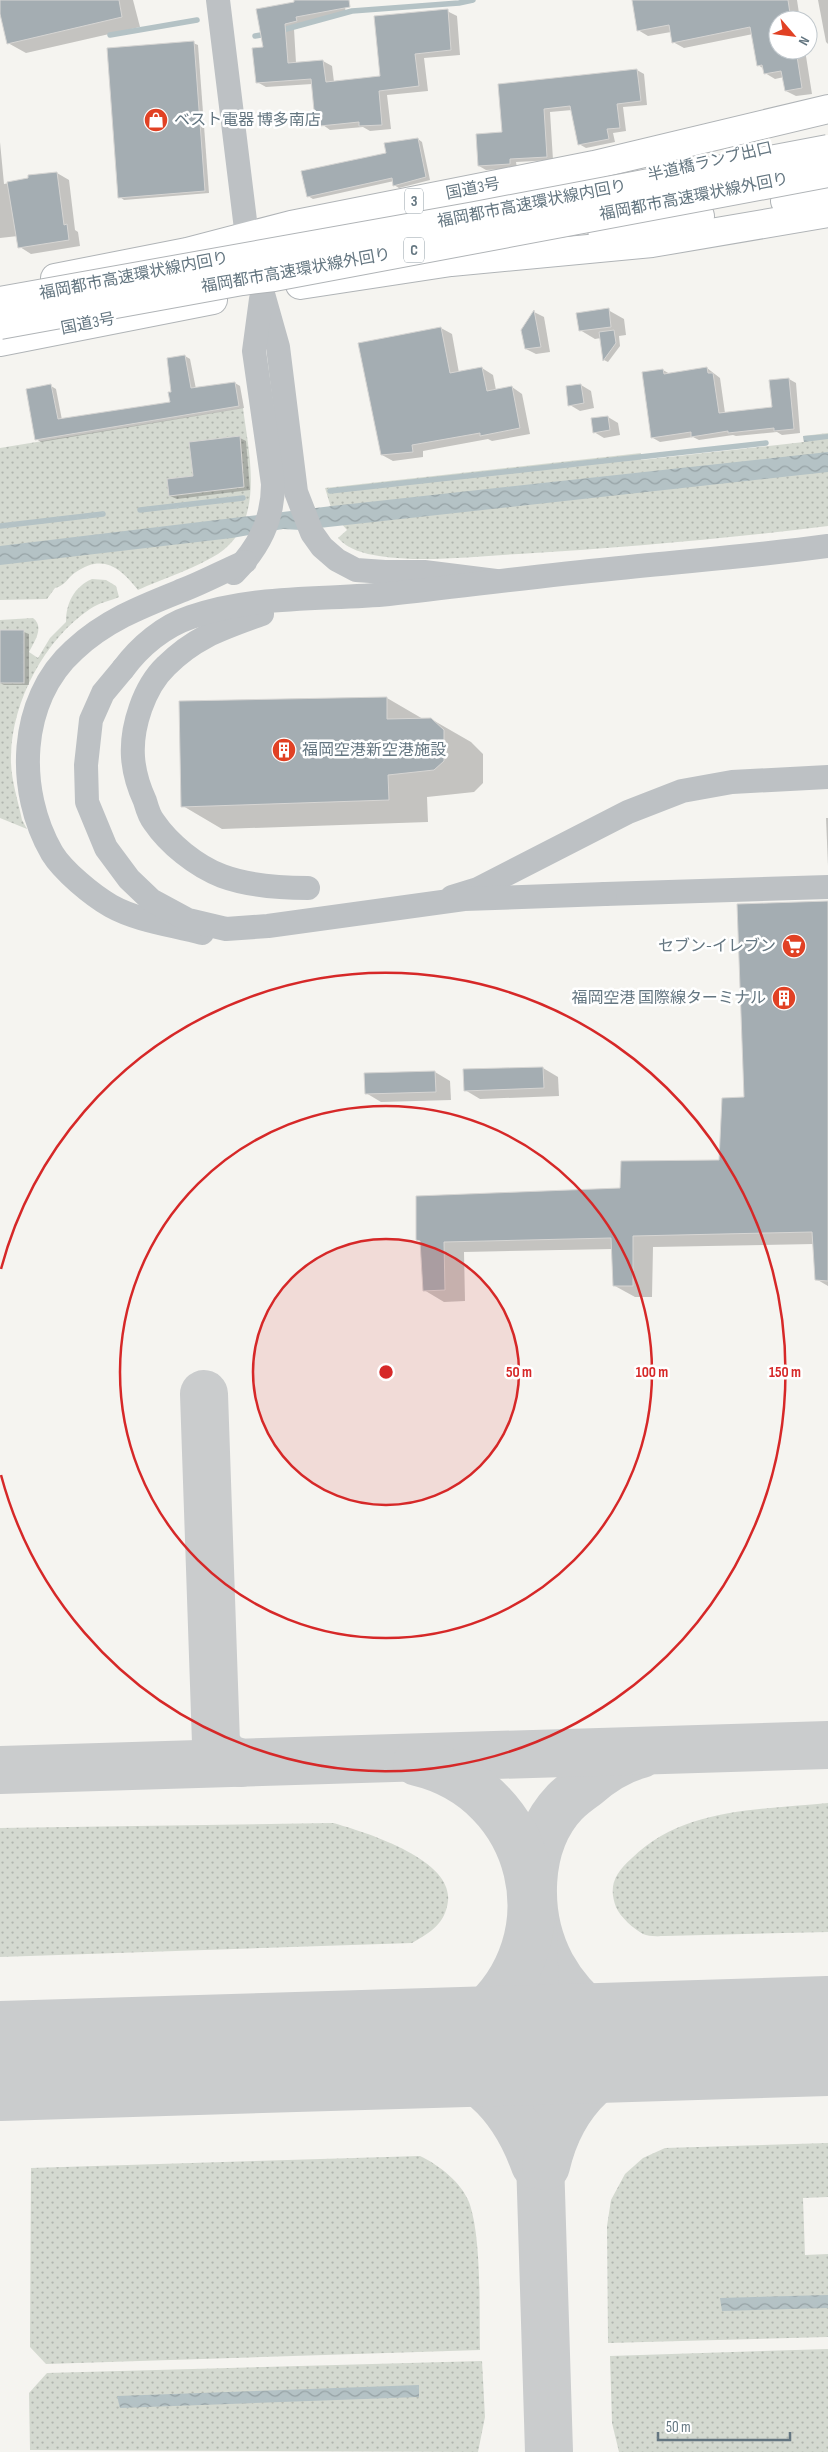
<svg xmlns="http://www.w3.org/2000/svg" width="828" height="2452" font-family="'Sofia Sans Condensed','Noto Sans JP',sans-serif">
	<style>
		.grass { fill: url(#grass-dots) }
		.water { fill: url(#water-waves) }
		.shadow { fill: #0003 }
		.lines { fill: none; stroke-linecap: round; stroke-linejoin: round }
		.stream { stroke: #b4c2c5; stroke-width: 5.5 }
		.taxiway { stroke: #cacccd; stroke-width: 48 }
		.runway { stroke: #cacccd; stroke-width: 120 }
		.building { fill: #a4adb2; stroke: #d6d5d3 }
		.highway-casing { stroke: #b0b4b7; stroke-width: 30 }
		.minor { stroke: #bdc1c4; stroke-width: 24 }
		.highway { stroke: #fff; stroke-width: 28 }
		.highway-bridge-casing { stroke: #b0b4b7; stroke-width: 30; stroke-linecap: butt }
		.minor-bridge { stroke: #bdc1c4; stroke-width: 24 }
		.highway-bridge { stroke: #fff; stroke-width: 28 }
		.ring { fill: none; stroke: #d62828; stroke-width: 2.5 }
		.labels { text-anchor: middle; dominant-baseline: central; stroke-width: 5; stroke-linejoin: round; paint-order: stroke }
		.shield { fill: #fff; stroke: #929fa7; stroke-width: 1 }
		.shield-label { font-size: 15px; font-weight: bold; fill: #647681 }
		.poi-label { font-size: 16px; fill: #647681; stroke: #fff; text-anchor: start }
		.street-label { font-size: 16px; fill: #647681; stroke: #fff }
		.centre { fill: #d62828; stroke: #fff; stroke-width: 2.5 }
		.ring-label { font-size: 15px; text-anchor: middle; font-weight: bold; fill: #d62828; stroke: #fff; stroke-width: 5; stroke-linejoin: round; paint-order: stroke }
	</style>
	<defs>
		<pattern id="grass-dots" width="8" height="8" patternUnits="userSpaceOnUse" patternTransform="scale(1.25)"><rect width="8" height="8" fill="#d4d9d0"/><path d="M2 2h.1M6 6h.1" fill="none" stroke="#b0b5ae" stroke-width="1.8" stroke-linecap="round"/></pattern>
		<pattern id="water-waves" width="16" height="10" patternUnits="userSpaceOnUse" patternTransform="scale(1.25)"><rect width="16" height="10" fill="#b4c2c5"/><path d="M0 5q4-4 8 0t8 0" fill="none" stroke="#96a2a5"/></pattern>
	</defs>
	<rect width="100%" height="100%" fill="#f5f4f0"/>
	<g class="grass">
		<path d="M243 408C249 455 266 522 218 554 196 568 162 579 138 590 121 569 104 553 76 572 68 577 65 586 55 588L47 599 0 600V448Z"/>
		<path d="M828 433V526C725 539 622 548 519 554 473 556 425 563 379 556 365 554 347 549 338 538L347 530 333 514 325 488 641 453V460L804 442 803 436Z"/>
		<path d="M92 579 106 580 116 586 119 597C110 601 98 603 90 609 45 639 12 701 11 756 10 777 18 800 22 820L27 829 0 818V620L33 618C45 627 34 642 29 652L38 658 50 638 66 622C66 603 74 587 92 579Z"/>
		<path d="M828 1803V1932L665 1936C659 1936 649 1937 643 1934 634 1929 620 1917 616 1907 608 1886 615 1873 632 1858 684 1807 761 1810 828 1803Z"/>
		<path d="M333 1823C365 1832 453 1859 448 1901 445 1924 431 1932 412 1943L0 1957V1828Z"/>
		<path d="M828 2143V2197L803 2198 805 2255 828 2254V2337L608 2343 607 2226 611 2200 625 2174 643 2158 665 2148Z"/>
		<path d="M420 2156C439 2165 461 2182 469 2202 482 2238 479 2310 480 2350L46 2364 30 2347 31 2168Z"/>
		<path d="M828 2349V2452H619L612 2423 610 2356Z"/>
		<path d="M482 2361 485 2417 478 2452 30 2450 29 2393 47 2373Z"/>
	</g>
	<g class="water">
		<path d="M828 434V439L804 442 803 436Z"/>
		<path d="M828 452V472L301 530 283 529 232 538 0 565V546L332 506Z"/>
		<path d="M828 2295V2308L722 2311 720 2298Z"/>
		<path d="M419 2385V2397L120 2408 117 2396Z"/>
	</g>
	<g class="shadow">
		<path d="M0 0H133L140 27 26 53 8 43Z"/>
		<path d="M295 0H344L346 14 305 22 306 26 294 29 296 63 323 61 332 66 334 82 381 77 447 11 457 16 460 55 424 58 428 91 387 95 391 129 370 131 363 127 330 130 316 120 312 84 266 87 257 82 265 48 296 3Z"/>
		<path d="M633 0H797L800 20H778V50H805L812 94 796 96 786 91 784 77 775 79 765 73 764 69 758 65 753 34 684 48 673 42 671 32 648 36 638 30Z"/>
		<path d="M818 0H828V44L826 42Z"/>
		<path d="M193 43 198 45 209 193 124 200 120 197Z"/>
		<path d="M637 70 644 74 647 105 623 107 626 131 613 133 615 142 586 148 579 144 572 110 550 112 553 160 516 162 517 168 486 170 479 166 504 134 500 85Z"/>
		<path d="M418 139 422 142 430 180 399 188 394 185V181L313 199 308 196Z"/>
		<path d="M0 142 4 184 30 179 29 176 57 173 69 180 75 230 78 232 80 246 31 254 20 247 18 236 0 238Z"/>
		<path d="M608 310 624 319 626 335 619 336 620 346 608 362 604 360 601 338 595 339 580 330Z"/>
		<path d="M534 312 544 317 550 352 536 354 526 349 522 331Z"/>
		<path d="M441 328 452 334 459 373 482 368 493 375 496 390 512 387 522 394 530 434 492 441 488 439 423 451V457L393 461 382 455Z"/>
		<path d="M185 356 190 359 196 389 235 383 240 386 244 408 41 442 36 439 51 386 56 389 62 420 171 403Z"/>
		<path d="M707 368 720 378 725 413 773 408 771 381 789 379 796 383 800 433 782 435 777 432 736 436 733 435 699 440 693 437 660 442 653 438 663 370 670 374Z"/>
		<path d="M581 385 591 391 594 408 580 411 570 405Z"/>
		<path d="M608 417 618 423 620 435 604 438 594 432 592 419Z"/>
		<path d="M240 438 246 441 250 490 177 499 170 496Z"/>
		<path d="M0 632H24L29 634V685H4L0 683Z"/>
		<path d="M387 698 423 719H431L471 742 483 754V783L474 792 427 797 428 822 222 829 183 806Z"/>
		<path d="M826 818H828V866Z"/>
		<path d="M828 902V1286L816 1279 814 1244 653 1247 652 1297H635L615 1286 613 1249 464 1252 465 1301 444 1302 424 1290 422 1242 418 1240 621 1190 720 1161Z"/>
		<path d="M543 1068 558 1077 559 1096 480 1099 465 1090V1071Z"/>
		<path d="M435 1072 450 1081 451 1100 381 1102 366 1093Z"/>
	</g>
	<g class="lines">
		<g class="stream">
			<path d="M279 31 352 11 459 3 473 0"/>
			<path d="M110 35 197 20"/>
			<path d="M255 36 267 34"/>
			<path d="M330 491 766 443"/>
			<path d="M140 510 243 498"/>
			<path d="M0 526 103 514"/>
		</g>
		<g class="taxiway">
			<path d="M204 1394 216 1743 225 1757 241 1763"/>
			<path d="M641 1754C619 1760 603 1770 586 1785 579 1790 571 1796 565 1802 525 1844 525 1916 551 1965 562 1985 579 2006 599 2017 623 2031 648 2037 675 2040"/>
			<path d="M0 1770 828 1745"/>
			<path d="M532 1899 549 2452"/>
			<path d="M405 2049C430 2043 457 2035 478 2018 572 1939 536 1790 417 1762"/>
			<path d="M405 2049C473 2068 511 2098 535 2165"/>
			<path d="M546 2166C562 2096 607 2060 675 2040"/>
		</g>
		<path class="runway" d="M0 2061 828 2036"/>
	</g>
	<g class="building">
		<path d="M0 0H119L122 17 7 44 0 14Z"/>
		<path d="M294 0H349L350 7 296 17 297 21 285 24 288 63 323 60 326 82 380 76 374 16 448 9 451 50 415 54 419 86 379 91 382 125 359 126V122L320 126 319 121H315L311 79 256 83 252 48 263 47 256 9 294 2Z"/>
		<path d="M632 0H788L791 20H778V50H796L802 88 785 91 781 71 764 74 762 65 757 66 750 27 672 43 669 25 637 31Z"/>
		<path d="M194 41 205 191 118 198 107 48Z"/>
		<path d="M637 69 641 101 617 104 620 128 607 129 609 139 578 145 570 106 544 109 547 157 510 159V164L478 166 476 134 502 132 498 84Z"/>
		<path d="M418 138 426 177 393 186 392 178 307 197 301 171 386 153 384 143Z"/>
		<path d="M57 172 64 225 67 224 69 240 18 248 7 182 28 178V175Z"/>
		<path d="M609 308 611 327 579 331 576 313Z"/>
		<path d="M534 310 541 347 525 349 521 330Z"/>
		<path d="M441 327 450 373 482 367 487 391 512 386 520 428 480 436V433L412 445 413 452 381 455 358 343Z"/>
		<path d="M614 330 616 343 603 361 599 332Z"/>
		<path d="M185 355 191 388 235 382 239 406 35 440 26 389 51 384 58 419 170 402 168 392H171L167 358Z"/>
		<path d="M707 367 708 373H713L719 413 772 407 769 380 789 378 794 429 774 431V428L728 433V431L691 437V432L651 438 642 372 663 369 664 374Z"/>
		<path d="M581 384 584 403 568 406 566 386Z"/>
		<path d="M608 416 610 430 593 433 591 418Z"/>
		<path d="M240 436 244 487 169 496 167 479 193 476 189 442Z"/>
		<rect x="0" y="630" width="24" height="53"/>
		<path d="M387 697V719L431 718 444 730V761L434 770 388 775 389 800 181 807 179 701Z"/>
		<path d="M828 901V1281L815 1280 812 1232 633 1236V1286H613L611 1238 444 1242 445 1290 423 1291 420 1241 416 1240V1196L620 1188 621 1161 719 1160 722 1098 744 1097 737 904Z"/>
		<path d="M543 1067 544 1088 464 1091 463 1069Z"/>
		<path d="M435 1071 436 1092 365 1094 364 1073Z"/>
	</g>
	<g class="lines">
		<g class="highway-casing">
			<g id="highway">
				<path d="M785 201 828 193"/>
				<path d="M602 230 700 216"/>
				<path d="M55 278 187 252 291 225 594 165 828 109"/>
				<path d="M300 285 451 262 652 243 828 213"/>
				<path d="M0 342 213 300"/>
			</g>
		</g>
		<g class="minor">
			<path d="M218 0 247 237 278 347 296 492 312 533 322 547 337 560 356 570 385 572H424L496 581"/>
			<path d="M234 573C259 547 273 520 273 484L254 351 261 299"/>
			<path d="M262 614C224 628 196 636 166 666 144 687 131 727 133 757 134 772 139 788 145 801 147 808 149 816 154 822 169 844 196 866 222 876 249 886 279 888 308 888"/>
			<path d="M123 669C140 646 164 626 191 617 254 595 324 600 389 594 463 586 536 576 610 569 683 561 756 556 828 546"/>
			<path d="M605 894 828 887"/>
			<path d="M452 897 478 889 628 812 682 791 732 782 828 777"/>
			<path d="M202 933C173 925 138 921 111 906 92 895 63 871 52 853 16 791 18 700 74 650 106 620 143 606 183 590 204 582 224 571 245 562"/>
		</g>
		<use href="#highway" class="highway"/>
		<g class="highway-bridge-casing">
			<g id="highway-bridge">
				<path d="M0 301 475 216 828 149"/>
				<path d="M0 325 242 281 274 277 828 173"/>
			</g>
		</g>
		<path class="minor-bridge" d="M123 669 103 693 91 720 86 765 87 802 106 848 129 879 151 900 188 920 226 929 268 926 464 899 605 894"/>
		<use href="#highway-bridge" class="highway-bridge"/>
	</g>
	<circle cx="386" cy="1372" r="133" fill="#d62828" fill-opacity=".12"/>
	<g class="ring">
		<circle cx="386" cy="1372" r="133"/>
		<circle cx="386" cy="1372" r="266"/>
		<path d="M1 1269A399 399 0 1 1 1 1475"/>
	</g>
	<defs>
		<g id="shop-disc" transform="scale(1.25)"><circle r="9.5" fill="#e14124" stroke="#fff"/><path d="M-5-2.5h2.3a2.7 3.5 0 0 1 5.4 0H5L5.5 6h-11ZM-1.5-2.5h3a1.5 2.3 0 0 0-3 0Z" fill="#fff"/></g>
		<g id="building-disc" transform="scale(1.25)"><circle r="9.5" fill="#e14124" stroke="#fff"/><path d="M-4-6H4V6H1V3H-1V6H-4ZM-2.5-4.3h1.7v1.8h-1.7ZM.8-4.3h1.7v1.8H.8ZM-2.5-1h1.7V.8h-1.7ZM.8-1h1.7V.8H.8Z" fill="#fff"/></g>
		<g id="supermarket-disc" transform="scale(1.25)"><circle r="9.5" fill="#e14124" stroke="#fff"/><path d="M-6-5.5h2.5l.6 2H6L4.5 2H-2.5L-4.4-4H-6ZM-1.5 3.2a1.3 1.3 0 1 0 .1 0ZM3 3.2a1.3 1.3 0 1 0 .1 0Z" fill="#fff"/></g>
	</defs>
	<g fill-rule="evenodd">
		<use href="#shop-disc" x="156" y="120"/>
		<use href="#building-disc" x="284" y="750"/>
		<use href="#supermarket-disc" x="794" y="946"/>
		<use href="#building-disc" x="784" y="998"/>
	</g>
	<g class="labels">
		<g class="shield">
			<rect x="405" y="188.5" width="18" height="25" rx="4"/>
			<rect x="404" y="237.5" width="20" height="25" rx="4"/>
		</g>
		<g class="shield-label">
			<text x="414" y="201">3</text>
			<text x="414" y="250">C</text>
		</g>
		<g class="poi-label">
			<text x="174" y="120">ベスト電器 博多南店</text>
			<text x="302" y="750">福岡空港新空港施設</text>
			<text x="776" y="946" text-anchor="end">セブン-イレブン</text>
			<text x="766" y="998" text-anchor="end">福岡空港 国際線ターミナル</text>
		</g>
		<g class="street-label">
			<text transform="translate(710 162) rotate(-13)">半道橋ランプ出口</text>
			<text transform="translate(473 189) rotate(-11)">国道3号</text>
			<text transform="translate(694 197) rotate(-11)">福岡都市高速環状線外回り</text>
			<text transform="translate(532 204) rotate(-11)">福岡都市高速環状線内回り</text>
			<text transform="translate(296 271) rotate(-10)">福岡都市高速環状線外回り</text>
			<text transform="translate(134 276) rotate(-11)">福岡都市高速環状線内回り</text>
			<text transform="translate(88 324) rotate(-11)">国道3号</text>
		</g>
	</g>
	<circle cx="386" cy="1372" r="8" class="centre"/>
	<g class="ring-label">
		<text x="519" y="1377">50 m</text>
		<text x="652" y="1377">100 m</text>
		<text x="785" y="1377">150 m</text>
	</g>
	<g transform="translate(793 35) rotate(118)"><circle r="24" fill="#ffffff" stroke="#c1c8cd"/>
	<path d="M0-4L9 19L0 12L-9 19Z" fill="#e14124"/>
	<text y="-8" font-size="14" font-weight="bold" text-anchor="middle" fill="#647681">N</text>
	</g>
	<path d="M658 2432v8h132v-8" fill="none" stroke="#647681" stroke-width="2.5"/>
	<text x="666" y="2432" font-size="15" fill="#647681" stroke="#ffffff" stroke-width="4" paint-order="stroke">50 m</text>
</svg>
